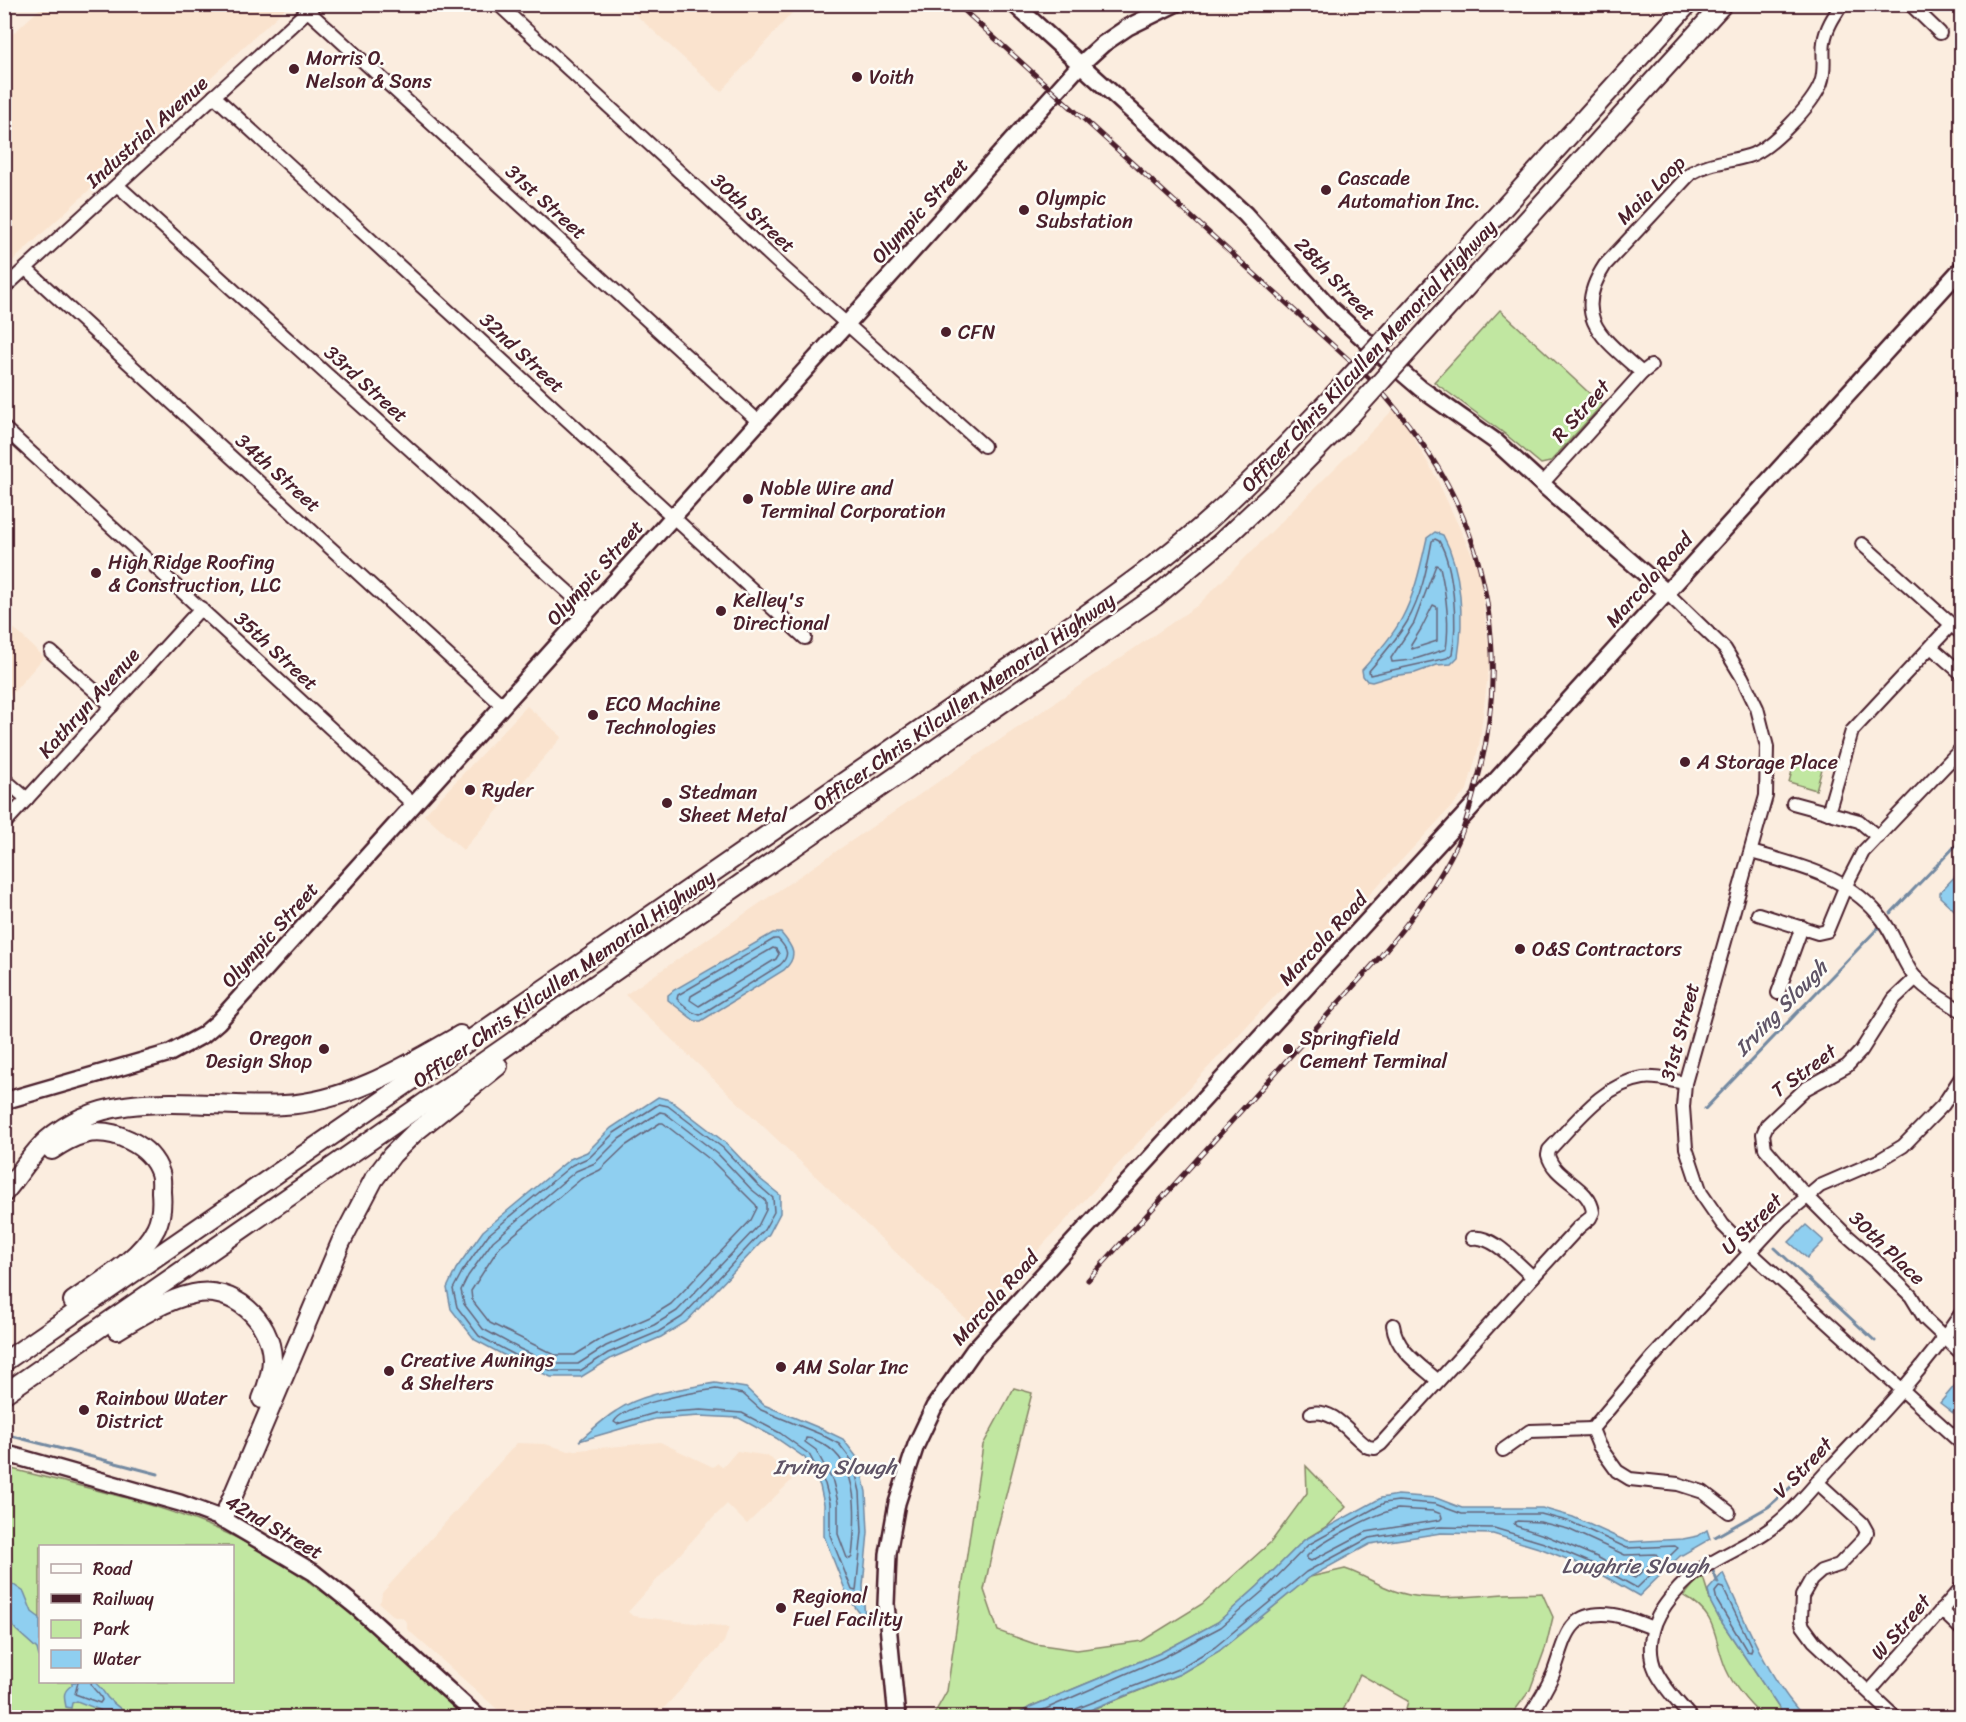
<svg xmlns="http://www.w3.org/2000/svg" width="1966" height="1722" font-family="Sriracha,sans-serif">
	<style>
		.built { fill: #fae3ce }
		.green { fill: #c1e7a1; stroke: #868366; stroke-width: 1.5; fill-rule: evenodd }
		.water { fill: #8fcff0; stroke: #7389a1; stroke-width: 1.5 }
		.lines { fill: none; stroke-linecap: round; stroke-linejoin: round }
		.shore { stroke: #66657a; stroke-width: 1.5 }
		.stream { stroke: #7389a1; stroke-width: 3 }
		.minor-casing { stroke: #4a1f2b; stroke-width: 16 }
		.major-casing { stroke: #4a1f2b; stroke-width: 20 }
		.highway-casing { stroke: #4a1f2b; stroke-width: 22 }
		.minor { stroke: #fdfcf7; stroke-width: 12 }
		.major { stroke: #fdfcf7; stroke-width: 15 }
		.highway { stroke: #fdfcf7; stroke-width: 18 }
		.rail-casing { stroke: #4a1f2b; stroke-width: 5 }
		.rail { stroke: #fdfcf7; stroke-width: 3; stroke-dasharray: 9; stroke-linecap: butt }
		.highway-bridge-casing { stroke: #4a1f2b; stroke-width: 22; stroke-linecap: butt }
		.highway-bridge { stroke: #fdfcf7; stroke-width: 18 }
		.poi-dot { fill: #4a1f2b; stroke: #fdfcf7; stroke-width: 2 }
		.labels { text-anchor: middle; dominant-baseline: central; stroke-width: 5; stroke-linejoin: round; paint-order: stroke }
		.poi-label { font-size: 20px; fill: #4a1f2b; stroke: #fdfcf7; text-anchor: start }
		.street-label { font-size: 20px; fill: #4a1f2b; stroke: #fdfcf7 }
		.water-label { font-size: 21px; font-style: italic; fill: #5f5466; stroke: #fdfcf7 }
	</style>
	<rect width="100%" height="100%" fill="#fbeddf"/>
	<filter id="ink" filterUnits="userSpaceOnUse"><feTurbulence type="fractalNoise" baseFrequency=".0167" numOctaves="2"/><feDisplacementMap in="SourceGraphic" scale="12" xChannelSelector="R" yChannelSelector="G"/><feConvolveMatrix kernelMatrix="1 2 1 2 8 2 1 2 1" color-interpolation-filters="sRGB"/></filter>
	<g filter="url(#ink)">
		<g class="built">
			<path d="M45 4 289 5 5 268V41Z"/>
			<path d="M625 5H799L721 92Z"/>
			<path d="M1396 407 1436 477 1479 570 1490 658 1479 746 1467 790 970 1323 625 995 1198 605Z"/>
			<path d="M5 620 44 657 5 702Z"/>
			<path d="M527 706 562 737 463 850 424 815Z"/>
			<path d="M660 1442 713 1467 718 1463 723 1467 737 1451 769 1456 792 1480 747 1524 727 1504 707 1524 628 1612 633 1616 729 1627 724 1642 656 1717H506L407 1629V1622L401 1617H395L379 1603 381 1600 382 1593 517 1443 545 1444 569 1451Z"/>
		</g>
		<g class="green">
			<path d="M1500 310 1602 405 1550 462 1541 464 1505 434 1434 382Z"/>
			<path d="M1795 760 1822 769 1816 790 1789 782Z"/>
			<path d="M1014 1388 1032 1393 995 1538 984 1590 998 1631 1035 1644 1077 1650 1142 1641 1202 1604 1271 1542 1307 1493 1306 1466 1346 1507 1329 1525 1304 1540 1258 1586 1218 1622 1160 1653 1030 1707 1014 1717 932 1718 947 1691 983 1445Z"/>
			<path d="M4 1467C75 1485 147 1500 215 1528 313 1569 388 1648 466 1717H5ZM40 1546H232V1682H40Z"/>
			<path d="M1345 1569C1367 1576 1386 1591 1409 1595 1437 1600 1463 1597 1491 1595 1508 1593 1525 1594 1542 1593L1553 1617 1546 1646 1530 1690 1510 1717H1404L1408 1701 1360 1674 1340 1717 1072 1718 1180 1674 1219 1651 1310 1577Z"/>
			<path d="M1702 1574 1711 1603 1719 1618 1785 1717H1763C1749 1704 1734 1687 1726 1669 1712 1636 1720 1617 1684 1596Z"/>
		</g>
		<g class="water">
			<path d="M1435 532 1443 535C1462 570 1464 619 1458 657L1451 664 1437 665 1415 673 1392 676 1372 682 1367 681 1363 676 1362 670C1376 654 1392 637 1402 618 1415 594 1421 564 1427 538Z"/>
			<path d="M1961 870V916L1940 897V892Z"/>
			<path d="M773 933H781C793 947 799 956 784 970L701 1021H695L668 1000V995L674 990Z"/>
			<path d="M658 1097 670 1100 727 1144 760 1179 780 1195V1213L769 1234 686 1322 661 1337 612 1358 581 1377H551L515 1361 475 1340 451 1309 447 1288 456 1269 483 1231 570 1159 587 1152 611 1128Z"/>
			<path d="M1806 1225 1823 1240V1242L1807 1258 1789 1242Z"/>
			<path d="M1961 1378V1403L1953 1413 1940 1403Z"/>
			<path d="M715 1383 746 1388 764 1405 822 1429 843 1439 859 1460 866 1492 868 1532 863 1586 865 1621 848 1597 824 1536V1504L820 1486 805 1458 776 1438 739 1418 700 1416 655 1419 579 1441C591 1431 603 1419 616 1411 644 1392 683 1389 715 1383Z"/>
			<path d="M1398 1495 1436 1498 1462 1508H1542L1573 1517 1628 1542 1683 1539 1698 1536 1707 1530 1710 1539 1680 1556 1639 1596 1592 1569 1542 1549 1493 1534 1441 1533 1370 1544 1310 1577 1219 1651 1180 1674 1072 1717H1014L1030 1707 1160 1653 1218 1622 1258 1586 1304 1540 1381 1498Z"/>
			<path d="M1723 1573C1743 1617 1771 1685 1805 1717H1785L1719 1618 1711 1603 1708 1590Z"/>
			<path d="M5 1579 24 1592 32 1612 40 1618V1660L37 1649 16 1630 5 1615Z"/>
			<path d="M72 1682H94C100 1686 103 1691 107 1697 110 1701 124 1711 130 1717H105L100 1710 77 1701 72 1703 71 1708 66 1707C64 1696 62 1692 72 1685Z"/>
		</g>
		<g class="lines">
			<g class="shore">
				<path d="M1435 539 1439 541C1454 566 1458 625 1452 654L1447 658 1370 675 1369 671C1383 655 1396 640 1407 622 1421 598 1427 568 1432 541Z"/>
				<path d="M1436 565 1440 567C1446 593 1450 623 1446 649L1412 660 1392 662 1391 658 1414 623Z"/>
				<path d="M1433 605 1437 607V641L1412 649 1411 645 1421 629Z"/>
				<path d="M774 939H778C788 949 790 956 780 965L700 1015 692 1012 677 999 678 995Z"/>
				<path d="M773 948 776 949 779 954 776 959 699 1006 690 1000 691 996Z"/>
				<path d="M659 1104 668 1106 723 1148 756 1183 773 1198 774 1212 764 1230 682 1317 658 1332 608 1353 580 1371H552L517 1356 479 1336 457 1307 453 1289 462 1272 488 1235 572 1165 590 1157 614 1133Z"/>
				<path d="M660 1112 665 1113 718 1154 751 1189 766 1201V1210L758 1226 677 1311 654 1325 606 1346 578 1364H553L520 1349 483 1329 464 1304 461 1290 468 1276 493 1241 576 1171 595 1163 619 1139Z"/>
				<path d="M660 1123H663L712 1161 756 1205 757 1208 751 1220 671 1304 650 1317 602 1338 575 1355H555L490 1323 472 1300 471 1291 500 1246 581 1179 600 1170 625 1146Z"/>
				<path d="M716 1389 743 1394 761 1410 820 1434 839 1444 853 1462 860 1492 862 1532 856 1591 852 1590 830 1535V1503L825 1484 809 1454 780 1433 742 1413 701 1410 655 1413 617 1424 614 1422C623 1404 695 1392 716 1389Z"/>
				<path d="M806 1438C812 1438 818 1441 823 1444 861 1464 856 1520 852 1557L850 1559 847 1558 838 1534V1502L833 1482 816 1450 805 1442Z"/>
				<path d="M1398 1509 1433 1511 1441 1514 1442 1518 1440 1520 1366 1532 1311 1561 1307 1559V1556C1322 1541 1377 1512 1398 1509Z"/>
				<path d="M1517 1521 1540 1522 1568 1529 1625 1555 1656 1554 1658 1557 1635 1578 1597 1557 1547 1536 1516 1526 1514 1523Z"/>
				<path d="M1719 1587 1723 1588 1752 1648 1751 1652 1747 1651 1717 1601 1715 1592Z"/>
				<path d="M78 1682 75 1694 100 1703 102 1700C100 1692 91 1690 91 1682"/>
				<path d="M1025 1718 1162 1658 1221 1627 1263 1591 1308 1545 1384 1503 1398 1501 1435 1504 1462 1514H1541L1571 1522 1627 1548 1675 1546 1678 1548 1637 1588 1594 1564 1544 1543 1494 1528 1440 1527 1369 1538 1306 1572 1215 1647 1178 1669 1076 1709 1073 1713 1072 1718"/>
			</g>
			<g class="stream">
				<path d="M1891 913 1962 839"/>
				<path d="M1705 1109 1879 927"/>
				<path d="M1775 1248 1875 1341"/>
				<path d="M4 1434 158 1474"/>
				<path d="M1715 1537 1768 1507 1792 1486"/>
				<path d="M1713 1571 1718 1583"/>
			</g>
			<g class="minor-casing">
				<g id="minor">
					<path d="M498 4 776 261 984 446"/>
					<path d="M1910 4 1940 33"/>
					<path d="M308 11 759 422"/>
					<path d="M214 96 805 638"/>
					<path d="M117 185 589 611"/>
					<path d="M26 269 503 706"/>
					<path d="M4 288 315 4"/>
					<path d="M1642 373C1604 339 1570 318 1605 265L1691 173C1710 162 1728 162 1748 156 1770 150 1813 104 1821 83 1826 69 1822 55 1824 42 1826 28 1834 16 1842 4"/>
					<path d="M4 428 414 805"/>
					<path d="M1542 484 1642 373 1651 366"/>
					<path d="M1862 544 1962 634"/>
					<path d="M1666 592 1725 649 1742 677 1757 708 1767 747 1766 796 1685 1083 1683 1107 1686 1148 1701 1193 1723 1225 1750 1252 1962 1444"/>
					<path d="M1931 647 1962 674"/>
					<path d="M51 652 112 706"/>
					<path d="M4 779 27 799"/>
					<path d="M1793 803 1859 821 1878 837"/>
					<path d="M1828 813 1852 731 1951 625"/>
					<path d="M4 824 201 608"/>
					<path d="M1751 852C1797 865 1844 875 1877 913 1893 930 1898 952 1911 972 1923 989 1944 1000 1962 1011"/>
					<path d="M1758 914 1818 933 1827 931 1846 885 1863 852 1962 748"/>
					<path d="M1916 978 1894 999 1861 1051 1847 1066 1805 1089 1767 1125 1763 1134 1765 1148 1800 1189 1843 1232 1875 1260 1911 1296 1925 1319 1962 1354"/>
					<path d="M1778 993 1802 927"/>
					<path d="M1472 1238C1493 1234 1517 1264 1533 1277"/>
					<path d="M1393 1325C1396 1350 1420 1365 1438 1381"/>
					<path d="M1311 1413C1335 1408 1350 1435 1368 1447L1375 1448 1381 1444 1533 1277 1579 1227 1590 1218 1593 1212C1590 1186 1554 1180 1548 1155L1549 1150C1576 1122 1603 1084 1643 1078 1656 1076 1672 1081 1685 1083"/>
					<path d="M1592 1429 1652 1358 1781 1219 1820 1186 1878 1161 1903 1146 1943 1105 1962 1076"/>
					<path d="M1592 1429 1599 1446 1617 1471 1630 1479 1678 1484 1703 1492 1729 1512"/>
					<path d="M1503 1450 1530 1431 1592 1429"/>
					<path d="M1817 1482 1862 1523 1867 1532 1864 1539 1839 1565 1821 1571 1811 1580 1802 1596 1801 1620 1803 1626 1814 1641 1896 1718"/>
					<path d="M1941 1610 1962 1630"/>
					<path d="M1869 1692 1962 1587"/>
					<path d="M1528 1718C1538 1703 1546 1690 1553 1674 1566 1641 1566 1608 1614 1615 1627 1617 1641 1624 1653 1628"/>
					<path d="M1691 1718C1668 1689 1643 1670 1653 1631 1656 1617 1664 1606 1673 1595 1703 1559 1734 1555 1770 1529 1794 1512 1813 1486 1833 1465 1879 1416 1925 1368 1962 1312"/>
				</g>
			</g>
			<g class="major-casing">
				<g id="major">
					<path d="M1014 4 1245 214 1332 310 1385 358 1420 388 1495 441 1542 484 1666 592"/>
					<path d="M4 1101 170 1053 203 1035 218 1022 1080 65 1103 44 1128 27 1175 4"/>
					<path d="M4 1453 180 1503 223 1519 313 1572 359 1609 479 1718"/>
					<path d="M897 1718 886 1604 888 1554 897 1503 916 1445 934 1407 974 1350 1469 810 1962 268"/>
				</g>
			</g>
			<g class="highway-casing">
				<g id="highway">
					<path d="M1403 319 1688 4"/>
					<path d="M1422 336 1723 4"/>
					<path d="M52 1150C62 1143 72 1137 84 1134 113 1127 151 1145 160 1173 162 1179 161 1186 161 1192 162 1203 161 1218 156 1228 140 1260 101 1281 73 1301"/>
					<path d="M4 1193C19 1176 30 1155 47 1140 111 1083 207 1110 284 1105 348 1102 406 1066 460 1035"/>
					<path d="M117 1330C140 1316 166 1300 193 1294 233 1285 271 1320 272 1359 272 1373 267 1387 262 1399"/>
					<path d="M4 1362 1077 621C1123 588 1170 555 1212 517 1254 479 1293 438 1332 397"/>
					<path d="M4 1394 1155 597 1220 543 1286 481 1349 417"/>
					<path d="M223 1519 341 1242 374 1179 392 1155 414 1133 498 1066"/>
				</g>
			</g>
			<use href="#minor" class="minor"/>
			<use href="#major" class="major"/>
			<use href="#highway" class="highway"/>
			<g class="rail-casing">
				<path id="rail" d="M957 4 1370 379C1403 415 1432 452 1454 497 1497 586 1503 690 1476 785 1471 804 1466 824 1458 842 1438 885 1409 922 1379 958L1088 1280"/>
			</g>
			<use href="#rail" class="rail"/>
			<g class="highway-bridge-casing">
				<g id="highway-bridge">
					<path d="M1332 397 1403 319"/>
					<path d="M1349 417 1422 336"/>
				</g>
			</g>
			<use href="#highway-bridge" class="highway-bridge"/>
		</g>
	</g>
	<g class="poi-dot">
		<circle cx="294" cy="69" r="6"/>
		<circle cx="857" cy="77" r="6"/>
		<circle cx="1326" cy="190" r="6"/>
		<circle cx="1024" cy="210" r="6"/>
		<circle cx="946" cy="332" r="6"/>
		<circle cx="748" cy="499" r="6"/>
		<circle cx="96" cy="573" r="6"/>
		<circle cx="721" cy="611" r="6"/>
		<circle cx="593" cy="715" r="6"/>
		<circle cx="1685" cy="762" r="6"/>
		<circle cx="470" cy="790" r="6"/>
		<circle cx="667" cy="803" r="6"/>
		<circle cx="1520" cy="949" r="6"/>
		<circle cx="324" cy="1049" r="6"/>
		<circle cx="1288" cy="1049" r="6"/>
		<circle cx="781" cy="1367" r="6"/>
		<circle cx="389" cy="1371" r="6"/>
		<circle cx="84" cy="1410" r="6"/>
		<circle cx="781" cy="1608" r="6"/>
	</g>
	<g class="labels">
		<g class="poi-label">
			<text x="306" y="58">Morris O.<tspan x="306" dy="23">Nelson &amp; Sons</tspan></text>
			<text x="869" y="77">Voith</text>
			<text x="1338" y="178">Cascade<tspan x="1338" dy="23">Automation Inc.</tspan></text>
			<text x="1036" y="198">Olympic<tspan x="1036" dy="23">Substation</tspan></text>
			<text x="958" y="332">CFN</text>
			<text x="760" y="488">Noble Wire and<tspan x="760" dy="23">Terminal Corporation</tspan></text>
			<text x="108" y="562">High Ridge Roofing<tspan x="108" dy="23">&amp; Construction, LLC</tspan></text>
			<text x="733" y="600">Kelley's<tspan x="733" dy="23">Directional</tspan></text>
			<text x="605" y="704">ECO Machine<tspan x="605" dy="23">Technologies</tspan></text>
			<text x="1697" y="762">A Storage Place</text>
			<text x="482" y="790">Ryder</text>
			<text x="679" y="792">Stedman<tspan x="679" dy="23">Sheet Metal</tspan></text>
			<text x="1532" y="949">O&amp;S Contractors</text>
			<text x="312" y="1038" text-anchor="end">Oregon<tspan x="312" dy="23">Design Shop</tspan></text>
			<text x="1300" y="1038">Springfield<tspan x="1300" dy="23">Cement Terminal</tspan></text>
			<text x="401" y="1360">Creative Awnings<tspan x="401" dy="23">&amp; Shelters</tspan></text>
			<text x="793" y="1367">AM Solar Inc</text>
			<text x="96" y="1398">Rainbow Water<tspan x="96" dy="23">District</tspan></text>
			<text x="793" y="1596">Regional<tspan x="793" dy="23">Fuel Facility</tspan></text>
		</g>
		<g class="street-label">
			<text transform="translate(147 132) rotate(-42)">Industrial Avenue</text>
			<text transform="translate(1651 190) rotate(-45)">Maia Loop</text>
			<text transform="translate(546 202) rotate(42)">31st Street</text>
			<text transform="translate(920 211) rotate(-48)">Olympic Street</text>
			<text transform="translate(753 213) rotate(43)">30th Street</text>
			<text transform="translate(1335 279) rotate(46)">28th Street</text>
			<text transform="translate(522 353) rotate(43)">32nd Street</text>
			<text transform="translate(1369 356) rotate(-47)">Officer Chris Kilcullen Memorial Highway</text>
			<text transform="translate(366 384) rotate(42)">33rd Street</text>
			<text transform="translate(1581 411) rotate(-48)">R Street</text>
			<text transform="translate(278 473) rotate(42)">34th Street</text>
			<text transform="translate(595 573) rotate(-48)">Olympic Street</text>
			<text transform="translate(1649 580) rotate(-48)">Marcola Road</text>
			<text transform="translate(276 651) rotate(43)">35th Street</text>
			<text transform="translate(964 702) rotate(-35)">Officer Chris Kilcullen Memorial Highway</text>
			<text transform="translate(89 703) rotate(-48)">Kathryn Avenue</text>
			<text transform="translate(270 935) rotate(-48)">Olympic Street</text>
			<text transform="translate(1323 939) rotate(-47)">Marcola Road</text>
			<text transform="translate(564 979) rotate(-35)">Officer Chris Kilcullen Memorial Highway</text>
			<text transform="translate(1680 1032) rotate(-75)">31st Street</text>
			<text transform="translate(1804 1071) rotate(-36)">T Street</text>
			<text transform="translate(1752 1224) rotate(-45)">U Street</text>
			<text transform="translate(1887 1248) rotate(44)">30th Place</text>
			<text transform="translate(995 1298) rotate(-48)">Marcola Road</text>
			<text transform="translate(1803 1468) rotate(-46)">V Street</text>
			<text transform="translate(274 1527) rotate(30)">42nd Street</text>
			<text transform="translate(1901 1627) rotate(-49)">W Street</text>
		</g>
		<g class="water-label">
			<text transform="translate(1781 1008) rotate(-46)">Irving Slough</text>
			<text x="835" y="1467">Irving Slough</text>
			<text x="1635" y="1566">Loughrie Slough</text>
		</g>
	</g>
	<rect width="1966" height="1722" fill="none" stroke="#fdfcf7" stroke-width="24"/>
	<rect x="12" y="12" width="1942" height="1698" fill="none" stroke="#4a1f2b" stroke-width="2" filter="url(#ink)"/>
	<rect x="39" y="1545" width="195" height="138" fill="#fdfcf7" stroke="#b5a4a5" stroke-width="1.5"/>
	<rect x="51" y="1564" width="30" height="9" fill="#fdfcf7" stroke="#b5a4a5" stroke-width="1.5"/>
	<text x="93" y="1575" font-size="18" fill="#4a1f2b">Road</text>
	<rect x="51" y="1594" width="30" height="9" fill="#4a1f2b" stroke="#b5a4a5" stroke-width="1.5"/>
	<text x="93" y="1605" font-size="18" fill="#4a1f2b">Railway</text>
	<rect x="51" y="1620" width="30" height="18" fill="#c1e7a1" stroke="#b5a4a5" stroke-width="1.5"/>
	<text x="93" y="1635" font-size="18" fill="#4a1f2b">Park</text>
	<rect x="51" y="1650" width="30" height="18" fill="#8fcff0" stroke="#b5a4a5" stroke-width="1.5"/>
	<text x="93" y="1665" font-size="18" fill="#4a1f2b">Water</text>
</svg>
